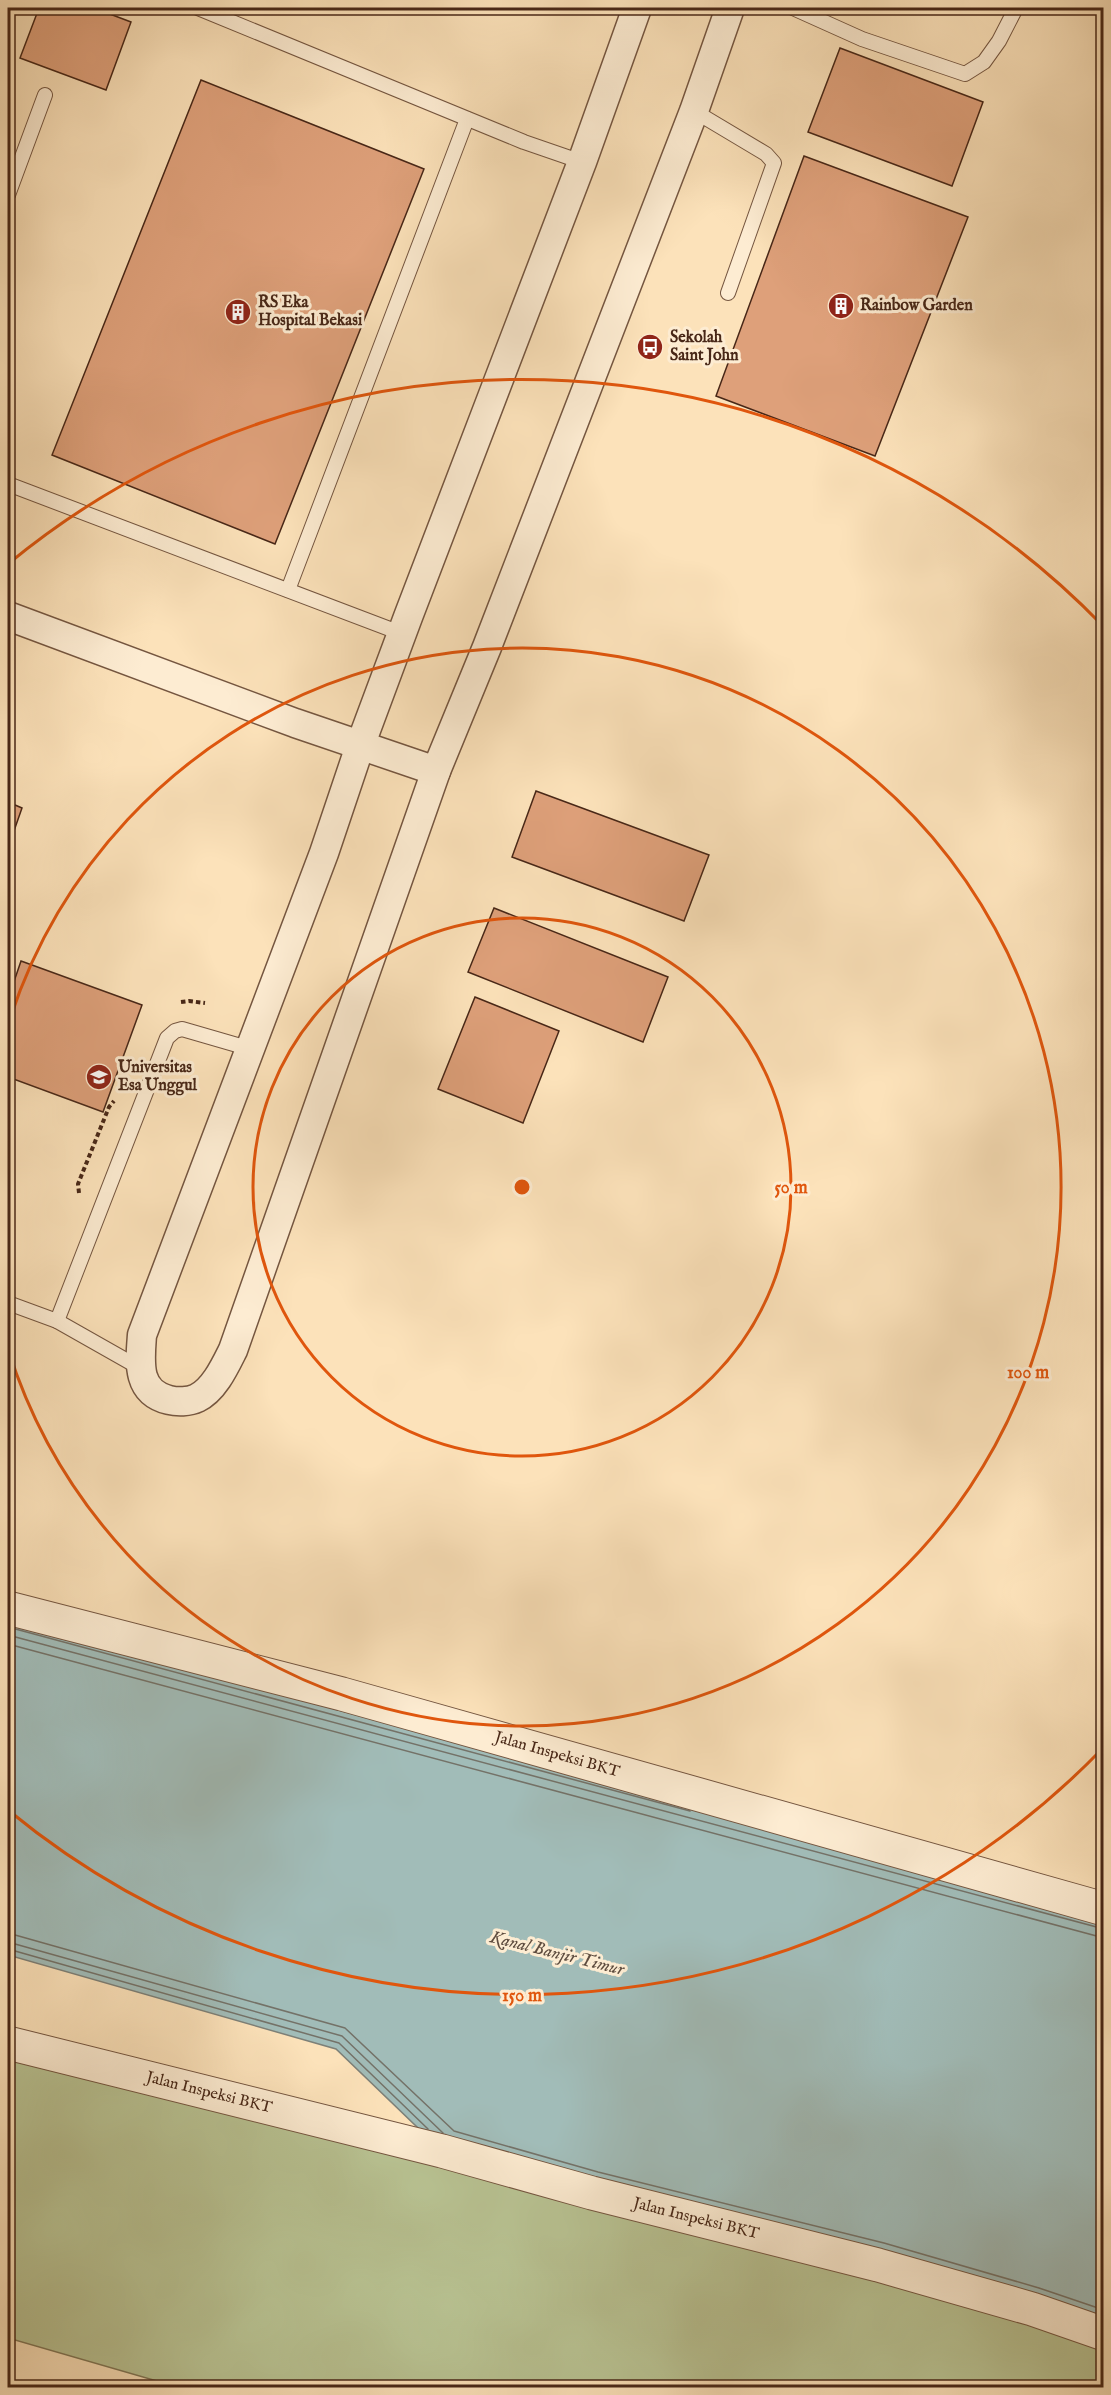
<svg xmlns="http://www.w3.org/2000/svg" width="1111" height="2395" font-family="'IM FELL English',serif">
	<style>
		.green { fill: #b9c494; stroke: #807656; stroke-width: 1.5 }
		.water { fill: #a1bcb8; stroke: #7d8078; stroke-width: 1.5 }
		.lines { fill: none; stroke-linecap: round; stroke-linejoin: round }
		.shore { stroke: #747268; stroke-width: 1.5 }
		.building { fill: #dea07a; stroke: #482717; stroke-width: 1.5 }
		.service-casing { stroke: #755640; stroke-width: 16 }
		.minor-casing { stroke: #755640; stroke-width: 31 }
		.tertiary-casing { stroke: #755640; stroke-width: 35 }
		.path { stroke: #482717; stroke-width: 4; stroke-dasharray: 4.5 3; stroke-linecap: butt }
		.service { stroke: #fdecd2; stroke-width: 14 }
		.minor { stroke: #fdecd2; stroke-width: 28 }
		.tertiary { stroke: #fdecd2; stroke-width: 33 }
		.ring { fill: none; stroke: #e0560d; stroke-width: 3 }
		.labels { text-anchor: middle; dominant-baseline: central; stroke-width: 6; stroke-linejoin: round; paint-order: stroke }
		.poi-label { font-size: 16px; font-weight: bold; fill: #482717; stroke: #fdecd2; text-anchor: start }
		.street-label { font-size: 16px; fill: #482717; stroke: #fdecd2 }
		.water-label { font-size: 18px; font-style: italic; fill: #5e4c3f; stroke: #fdecd2 }
		.centre { fill: #e0560d; stroke: #fdecd2; stroke-width: 3 }
		.ring-label { font-size: 18px; text-anchor: middle; font-weight: bold; fill: #e0560d; stroke: #fdecd2; stroke-width: 6; stroke-linejoin: round; paint-order: stroke }
	</style>
	<rect width="100%" height="100%" fill="#fce2ba"/>
	<filter id="stains"><feTurbulence type="fractalNoise" baseFrequency=".00333" numOctaves="4"/><feColorMatrix values="0 0 0 0 .2 0 0 0 0 .09 0 0 0 0 .02 0 0 0 .5 -.17"/></filter>
	<radialGradient id="worn" r=".72"><stop offset=".6" stop-color="#630" stop-opacity="0"/><stop offset="1" stop-color="#630" stop-opacity=".3"/></radialGradient>
	<path class="green" d="M8 2043 1103 2334V2387L181 2388 8 2338Z"/>
	<path class="water" d="M8 1621 1103 1916V2334L442 2151 336 2049 8 1955Z"/>
	<g class="lines">
		<g class="shore">
			<path d="M8 1627 690 1811"/>
			<path d="M8 1635 1104 1929"/>
			<path d="M8 1644 1104 1938"/>
			<path d="M8 1933 345 2028 454 2131 598 2172 884 2243 1039 2288 1104 2310"/>
			<path d="M8 1942 342 2036 443 2133"/>
			<path d="M8 1949 339 2043 428 2129"/>
		</g>
	</g>
	<g class="building">
		<path d="M39 8H94L131 22 106 90 20 58Z"/>
		<path d="M840 48 983 102 952 186 808 132Z"/>
		<path d="M201 80 424 169 275 544 52 455Z"/>
		<path d="M804 156 968 217 875 456 716 396Z"/>
		<path d="M536 791 709 855 684 921 512 857Z"/>
		<path d="M8 802 22 808 8 848Z"/>
		<path d="M494 908 668 977 643 1042 468 972Z"/>
		<path d="M21 961 142 1005 103 1112 8 1077V999Z"/>
		<path d="M475 997 559 1031 523 1123 438 1089Z"/>
	</g>
	<g class="lines">
		<g class="service-casing">
			<g id="service">
				<path d="M198 8 524 142 582 162"/>
				<path d="M793 8 862 39 965 74 984 62 999 41 1016 8"/>
				<path d="M694 111 766 154 774 163 728 293"/>
				<path d="M8 195 45 95"/>
				<path d="M8 484 403 634"/>
				<path d="M288 590 467 119"/>
				<path d="M8 1303 57 1321 140 1368"/>
				<path d="M57 1321 167 1038 175 1031 182 1029 251 1049"/>
			</g>
		</g>
		<g class="minor-casing">
			<g id="minor">
				<path d="M637 8 582 162 408 617 360 746 324 853 142 1335C140 1362 136 1392 169 1400 177 1402 189 1402 197 1398 214 1390 225 1366 233 1350L436 771 487 647 694 111 730 8"/>
				<path d="M8 616 295 723 436 771"/>
			</g>
		</g>
		<g class="tertiary-casing">
			<g id="tertiary">
				<path d="M8 1608 342 1694 1104 1909"/>
				<path d="M8 2043 442 2151 592 2193 878 2265 1032 2309 1104 2334"/>
			</g>
		</g>
		<g class="path">
			<path d="M181 1002 189 1001 205 1003"/>
			<path d="M79 1193 78 1184 109 1107 114 1101"/>
		</g>
		<use href="#service" class="service"/>
		<use href="#minor" class="minor"/>
		<use href="#tertiary" class="tertiary"/>
	</g>
	<g class="ring">
		<circle cx="522" cy="1187" r="269"/>
		<path d="M8 1025A539 539 0 1 1 8 1349"/>
		<path d="M1103 1748A808 808 0 0 1 8 1810M8 564A808 808 0 0 1 1103 626"/>
	</g>
	<defs>
		<g id="building-disc" transform="scale(1.35)"><circle r="9.5" fill="#8f2418" stroke="#fdecd2"/><path d="M-4-6H4V6H1V3H-1V6H-4ZM-2.5-4.3h1.7v1.8h-1.7ZM.8-4.3h1.7v1.8H.8ZM-2.5-1h1.7V.8h-1.7ZM.8-1h1.7V.8H.8Z" fill="#fff"/></g>
		<g id="bus-disc" transform="scale(1.35)"><circle r="9.5" fill="#8f2418" stroke="#fdecd2"/><path d="M-5-6H5V4H4V6H2V4H-2V6H-4V4H-5ZM-3.5-4V0h7V-4ZM-3.5 1.2v1.5H-2V1.2ZM2 1.2v1.5H3.5V1.2Z" fill="#fff"/></g>
		<g id="university-disc" transform="scale(1.35)"><circle r="9.5" fill="#8f2418" stroke="#fdecd2"/><path d="M0-5L7-2L0 1L-7-2ZM-4 1L0 2.5L4 1V4Q0 6-4 4Z" fill="#fff"/></g>
	</defs>
	<g fill-rule="evenodd">
		<use href="#building-disc" x="841" y="306"/>
		<use href="#building-disc" x="238" y="312"/>
		<use href="#bus-disc" x="650" y="347"/>
		<use href="#university-disc" x="99" y="1077"/>
	</g>
	<g class="labels">
		<g class="poi-label">
			<text x="258" y="303">RS Eka<tspan x="258" dy="18">Hospital Bekasi</tspan></text>
			<text x="860" y="306">Rainbow Garden</text>
			<text x="670" y="338">Sekolah<tspan x="670" dy="18">Saint John</tspan></text>
			<text x="118" y="1068">Universitas<tspan x="118" dy="18">Esa Unggul</tspan></text>
		</g>
		<g class="street-label">
			<text transform="translate(557 1755) rotate(16)">Jalan Inspeksi BKT</text>
			<text transform="translate(209 2093) rotate(14)">Jalan Inspeksi BKT</text>
			<text transform="translate(696 2219) rotate(14)">Jalan Inspeksi BKT</text>
		</g>
		<g class="water-label">
			<text transform="translate(557 1954) rotate(14)">Kanal Banjir Timur</text>
		</g>
	</g>
	<circle cx="522" cy="1187" r="9" class="centre"/>
	<g class="ring-label">
		<text x="791" y="1193">50 m</text>
		<text x="1028" y="1378">100 m</text>
		<text x="522" y="2001">150 m</text>
	</g>
	<rect width="1111" height="2395" fill="none" stroke="#fce2ba" stroke-width="30"/>
	<rect x="9" y="9" width="1093" height="2377" fill="none" stroke="#482717" stroke-width="3"/>
	<rect x="15" y="15" width="1081" height="2365" fill="none" stroke="#482717" stroke-width="1.5"/>
	<rect width="100%" height="100%" filter="url(#stains)"/>
	<rect width="100%" height="100%" fill="url(#worn)"/>
</svg>
